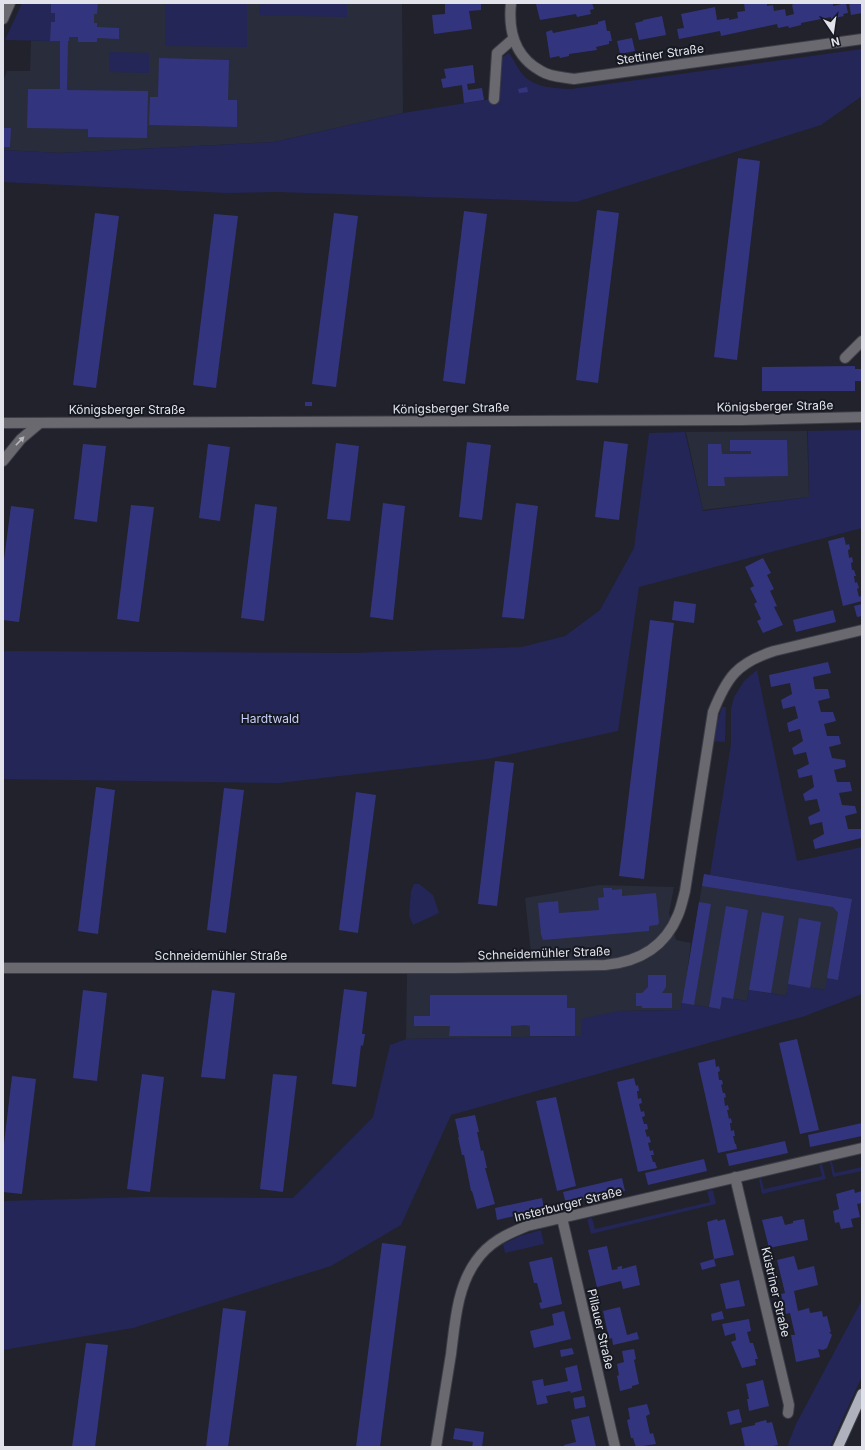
<svg xmlns="http://www.w3.org/2000/svg" width="865" height="1450" font-family="Inter,sans-serif">
	<style>
		.built { fill: #292c3b }
		.green { fill: #242657 }
		.building { fill: #33347e }
		.lines { fill: none; stroke-linecap: round; stroke-linejoin: round }
		.minor-casing { stroke: #3c3d47; stroke-width: 12 }
		.major-casing { stroke: #3c3d47; stroke-width: 12 }
		.minor { stroke: #69696f; stroke-width: 10 }
		.major { stroke: #afb1bc; stroke-width: 10 }
		.oneway { fill: #b8b8bf }
		.labels { text-anchor: middle; dominant-baseline: central; stroke-width: 4; stroke-linejoin: round; paint-order: stroke }
		.street-label { font-size: 12px; fill: #e2e3ea; stroke: #171922 }
		.park-label { font-size: 12px; fill: #c9d0fb; stroke: #171922 }
	</style>
	<rect width="100%" height="100%" fill="#21222c"/>
	<g class="built">
		<path d="M51 3H402L403 113 274 142 60 153 3 150V81L7 71H30L31 41H50Z"/>
		<path d="M807 431 809 497 703 510 686 432Z"/>
		<path d="M704 874 852 899 838 980 825 990 789 984 786 996 749 990 747 1001 722 997 720 1009 682 1003 681 1010 619 1011 581 1036 406 1039 407 974 533 972 525 898 599 885 674 887 669 913 676 940 691 943 686 981Z"/>
	</g>
	<g class="green">
		<path d="M22 3H51V13H55V22L51 23 50 41 5 40Z"/>
		<path d="M165 3H247V47L165 46Z"/>
		<path d="M259 3H347V17L259 15Z"/>
		<path d="M862 49V96L821 125 576 202 277 192 226 193 3 182V150L60 153 274 142 403 113 498 98 501 58 509 53C514 60 518 69 523 75 535 88 555 88 571 89Z"/>
		<path d="M109 52 149 53V73L109 72Z"/>
		<path d="M862 430V528L639 587 618 731 488 759 279 783 3 779V651L353 653 522 647 565 636 600 610 634 548 649 433 685 432 703 511 809 497 808 431Z"/>
		<path d="M757 670 797 861 862 847V994L805 1016 451 1115 401 1225 331 1266 133 1328 3 1350V1201L143 1197 293 1198 373 1117 390 1045 406 1039 581 1036V1019L619 1011 681 1010 682 1003 720 1009 722 997 747 1001 749 990 786 996 788 984 825 990 827 978 838 980 852 899 710 875 731 744V709L734 697 744 681Z"/>
		<path d="M722 707H726L725 742 711 741Z"/>
		<path d="M414 884H419L433 895 439 913 413 925 409 915 411 891Z"/>
		<path d="M830 1162H832L835 1173 862 1167V1171L833 1177Z"/>
		<path d="M822 1164 826 1179 762 1194 759 1179 761 1178 764 1189 822 1176 819 1165Z"/>
		<path d="M713 1190 716 1204 591 1234 587 1219 592 1218 595 1229 710 1202 707 1191Z"/>
		<path d="M541 1230 544 1244 505 1253 503 1244 520 1236Z"/>
		<path d="M862 1300V1376L830 1447H787L796 1424Z"/>
	</g>
	<g class="building">
		<path d="M51 3H98L97 14H94V23H97V27L119 28V39L97 38V42H78V37H69V41H68L67 90 148 91 147 138 88 137V129L27 128 28 89H60V41H50L51 22H55V13H51Z"/>
		<path d="M451 3H481V10L469 11 472 29 434 34 432 15 445 14V4Z"/>
		<path d="M539 3H592L594 9 590 10 591 14 577 17 576 14 540 20 536 4Z"/>
		<path d="M744 3H767V6L773 5 774 11 785 9 786 16 794 14 792 5 795 3H833V6L841 4V3H846L848 13 843 14 844 16 831 19V17L801 23V25L789 28 788 26 778 28 777 24 721 36 720 31 679 39 677 29 684 28 681 14 715 7 717 20 729 18V20L738 18 737 12 745 11Z"/>
		<path d="M849 3H862V13L851 15Z"/>
		<path d="M662 16 666 35 639 40 635 23 643 21V20Z"/>
		<path d="M605 20 607 31H610L612 41H609V44L596 47 597 50 569 54V56L560 58 559 56 550 58 546 32 552 30 553 33 598 24V22Z"/>
		<path d="M632 38 635 51 620 54 617 41Z"/>
		<path d="M159 58 229 60 228 100H237V127L149 125 150 97H158Z"/>
		<path d="M473 65 475 83 467 84 468 90 482 88 484 100 464 103 462 85 443 88 441 79 446 78 444 69Z"/>
		<path d="M527 87 528 92 519 93 518 89Z"/>
		<path d="M3 128H11L10 147H3Z"/>
		<path d="M738 158 760 161 737 360 714 357Z"/>
		<path d="M597 210 619 213 598 383 576 380Z"/>
		<path d="M464 211 487 214 465 384 443 381Z"/>
		<path d="M95 213 119 216 96 388 73 385Z"/>
		<path d="M334 213 358 216 336 387 312 384Z"/>
		<path d="M214 214 238 216 216 388 193 385Z"/>
		<path d="M855 366V369H862V381H855V391H762V367Z"/>
		<rect x="305" y="402" width="7" height="4"/>
		<path d="M730 440H787L788 476 724 477 725 486H708V444H721L722 454H751V451H730Z"/>
		<path d="M604 441 628 444 619 520 595 517Z"/>
		<path d="M467 442 491 445 482 520 459 517Z"/>
		<path d="M336 443 359 446 350 521 327 519Z"/>
		<path d="M83 444 106 446 97 522 74 519Z"/>
		<path d="M208 444 230 447 220 521 199 518Z"/>
		<path d="M383 503 405 506 393 620 370 617Z"/>
		<path d="M516 503 538 506 524 619 502 617Z"/>
		<path d="M255 504 277 507 264 621 241 618Z"/>
		<path d="M131 505 154 507 139 622 117 619Z"/>
		<path d="M11 506 34 509 19 622 3 620V567Z"/>
		<path d="M844 537 846 545 849 544 850 549 848 550 849 558 852 557 853 562 851 563 852 570H854L856 576H854L855 583 857 582 859 588 857 589 859 597 861 596 862 601 843 606 828 541Z"/>
		<path d="M763 558 771 573 767 575 774 589 770 591 777 606 774 607 783 625 763 633 757 621 761 619 754 604 757 602 750 588 754 586 745 567Z"/>
		<path d="M674 601 696 604 694 623 672 620Z"/>
		<path d="M862 604V616L857 617 854 606Z"/>
		<path d="M833 610 836 622 796 632 793 620Z"/>
		<path d="M650 620 674 623 644 879 619 876Z"/>
		<path d="M828 662 831 673 813 677 815 689H828L830 698 818 701 821 712H833L836 721 824 724 827 736H839L841 744 829 747 832 758 845 760 846 767 834 770 837 782H850L852 791 839 793 842 805 855 806 857 813 845 816 848 829H861L862 838 815 849 813 840 824 834 822 822 810 825 808 817 820 811 817 799 805 801 803 794 814 787 812 775 799 778 797 770 809 764 806 752 794 755 792 748 803 741 800 729 789 732 787 723 798 718 795 706 783 709 781 700 792 694 790 683 771 687 769 675Z"/>
		<path d="M495 761 514 763 497 906 478 904Z"/>
		<path d="M96 787 115 790 98 934 78 931Z"/>
		<path d="M224 788 244 790 226 933 207 930Z"/>
		<path d="M356 792 376 795 358 933 339 930Z"/>
		<path d="M704 874 852 899 838 980 827 978 838 913 833 907 702 886Z"/>
		<path d="M603 888H612V890L622 889V896L656 893 659 923 657 925 649 926V931L543 940 541 934 538 903 558 901 559 913 599 910 598 898 604 897Z"/>
		<path d="M699 902 711 904 694 1005 682 1003Z"/>
		<path d="M726 906 748 910 733 999 722 997 720 1009 709 1007Z"/>
		<path d="M762 912 784 916 771 993 749 990Z"/>
		<path d="M799 918 821 922 810 988 788 984Z"/>
		<path d="M648 975H666V987L662 993H672V1008H642V1006H636V993H642L648 987Z"/>
		<path d="M344 989 367 992 362 1034H365L363 1046 361 1045 356 1087 332 1084Z"/>
		<path d="M83 990 107 993 97 1081 73 1078Z"/>
		<path d="M212 990 235 993 225 1079 201 1077Z"/>
		<path d="M430 995H567V1008H575V1036H530V1026L526 1025 511 1026V1036H449L450 1026H414V1016H430Z"/>
		<path d="M797 1039 819 1130 800 1134 779 1043Z"/>
		<path d="M715 1059 716 1067 719 1066 720 1071 718 1072 719 1080H722L723 1084 721 1085 723 1093H725L726 1097 724 1098 725 1106 728 1105 729 1110H727L729 1119 731 1118 732 1123H730L731 1131 734 1130 735 1136H733L735 1144H736L737 1149 718 1153 698 1063Z"/>
		<path d="M142 1074 164 1077 150 1192 127 1189Z"/>
		<path d="M273 1074 297 1076 283 1192 260 1189Z"/>
		<path d="M12 1076 36 1079 22 1194 3 1192V1152Z"/>
		<path d="M634 1078 636 1086 638 1085 639 1091H637L638 1099 641 1098 642 1103 639 1104 641 1112 644 1111 645 1116 642 1117 644 1124H647L648 1129 645 1130 647 1137 649 1136 651 1142 648 1143 650 1151 653 1150 654 1155H651L653 1162H655L657 1168 638 1172 617 1082Z"/>
		<path d="M556 1097 576 1186 557 1191 536 1101Z"/>
		<path d="M475 1115 479 1132H477L481 1151 483 1150 487 1168H485L495 1204 477 1209 472 1191H471L464 1155H462L458 1137H459L455 1119Z"/>
		<path d="M862 1123V1136L810 1147 808 1135Z"/>
		<path d="M785 1141 788 1153 729 1166 726 1154Z"/>
		<path d="M704 1159 707 1171 648 1185 645 1173Z"/>
		<path d="M622 1178 625 1191 566 1204 563 1192Z"/>
		<path d="M854 1189 855 1193 862 1191V1203L857 1204 860 1217 851 1219 853 1227 841 1229 839 1222 835 1223 833 1211 839 1209 836 1194Z"/>
		<path d="M542 1198 544 1209 497 1220 495 1208Z"/>
		<path d="M782 1216 785 1225 793 1223V1221L804 1219 808 1240 769 1248 762 1220Z"/>
		<path d="M717 1219 718 1221 725 1219 734 1255 714 1259 707 1222Z"/>
		<path d="M382 1243 406 1246 398 1305 380 1447H356Z"/>
		<path d="M607 1246 612 1270 618 1269 617 1267 622 1266V1269L636 1265 640 1285 623 1289 621 1281 597 1287 588 1250Z"/>
		<path d="M794 1256 798 1270 814 1266 818 1285 794 1291 798 1311 809 1308 810 1313 822 1311 823 1317 827 1316 831 1332H829L832 1335 827 1348 823 1350 818 1349 820 1357 796 1362 791 1335H795L790 1313 786 1314 781 1294 785 1293 777 1260Z"/>
		<path d="M552 1257 562 1304 541 1309 539 1303 542 1302 537 1283H534L529 1262Z"/>
		<path d="M714 1259 716 1266 702 1270 700 1263Z"/>
		<path d="M739 1280 745 1306 726 1309 720 1284Z"/>
		<path d="M620 1307 627 1335 637 1332 639 1339 613 1345 612 1338 609 1339 603 1311Z"/>
		<path d="M223 1308 246 1311 237 1380 228 1447H206Z"/>
		<path d="M564 1311 571 1339 534 1348 530 1331 554 1325 552 1314Z"/>
		<path d="M722 1311 724 1319 712 1321 711 1314Z"/>
		<path d="M749 1319 751 1331 747 1332 750 1343H753L758 1359H755L756 1365 742 1368 731 1342 736 1340 735 1333 725 1336 722 1324Z"/>
		<path d="M86 1343 108 1345 95 1447H72Z"/>
		<path d="M572 1348 574 1354 561 1357 560 1350Z"/>
		<path d="M634 1349 636 1359 634 1360 639 1384 632 1386V1388L620 1391 617 1376 619 1375 617 1364 624 1362 622 1351Z"/>
		<path d="M577 1365 582 1390 571 1393 570 1391 546 1396 548 1403 537 1405 532 1381 543 1379 544 1386 568 1381 565 1368Z"/>
		<path d="M763 1380 769 1406 749 1411 747 1399H749L746 1384Z"/>
		<path d="M584 1396 586 1407 575 1409 573 1398Z"/>
		<path d="M647 1404 650 1414 646 1416 650 1434 653 1433 656 1444 636 1447 633 1438H631L627 1420 630 1419 628 1408Z"/>
		<path d="M739 1409 742 1422 730 1425 727 1412Z"/>
		<path d="M589 1416 596 1447H564V1445L576 1442 571 1420Z"/>
		<path d="M766 1420 767 1423 772 1422 778 1445 768 1447H745L741 1428 755 1425V1423Z"/>
		<path d="M455 1428 484 1432 482 1447H472L473 1442 453 1439Z"/>
	</g>
	<g class="lines">
		<g class="minor-casing">
			<g id="minor">
				<path d="M511 3C508 31 515 57 541 71 550 77 563 77 574 79L862 39"/>
				<path d="M3 19 10 3"/>
				<path d="M494 99 497 53 513 39"/>
				<path d="M845 358 862 341"/>
				<path d="M3 423 741 420 862 417"/>
				<path d="M3 461 21 439 40 423"/>
				<path d="M3 968H456L605 965C638 962 665 947 678 915 681 908 683 899 685 891L713 712C727 677 737 663 774 651L862 630"/>
				<path d="M735 1177 789 1405 788 1413"/>
				<path d="M562 1218 615 1447"/>
				<path d="M436 1447C441 1416 446 1385 451 1354 455 1323 457 1287 476 1261 489 1242 507 1234 527 1226L862 1148"/>
			</g>
		</g>
		<g class="major-casing">
			<path id="major" d="M838 1447 862 1394"/>
		</g>
		<use href="#minor" class="minor"/>
		<use href="#major" class="major"/>
	</g>
	<defs><path id="oneway-solid" d="M-6-.8H1V-3.2L6.5 0L1 3.2V.8H-6Z"/></defs>
	<use class="oneway" href="#oneway-solid" transform="translate(20 441) rotate(-46)"/>
	<g class="labels">
		<g class="street-label">
			<text transform="translate(660 54) rotate(-8)">Stettiner Straße</text>
			<text transform="translate(775 406) rotate(-1)">Königsberger Straße</text>
			<text transform="translate(451 408) rotate(-1)">Königsberger Straße</text>
			<text x="127" y="409">Königsberger Straße</text>
			<text transform="translate(544 953) rotate(-2)">Schneidemühler Straße</text>
			<text x="221" y="955">Schneidemühler Straße</text>
			<text transform="translate(568 1204) rotate(-14)">Insterburger Straße</text>
			<text transform="translate(776 1292) rotate(77)">Küstriner Straße</text>
			<text transform="translate(601 1329) rotate(77)">Pillauer Straße</text>
		</g>
		<g class="park-label">
			<text x="270" y="718">Hardtwald</text>
		</g>
	</g>
	<rect width="865" height="1450" fill="none" stroke="#e2e3ea" stroke-width="8"/>
	<g transform="translate(833 32) rotate(167)" stroke="#171922" stroke-width="3" paint-order="stroke">
	<path d="M0-3L7 15L0 10L-7 15Z" fill="#e2e3ea"/>
	<text y="-6" font-size="11" font-weight="bold" text-anchor="middle" fill="#e2e3ea">N</text>
	</g>
</svg>
